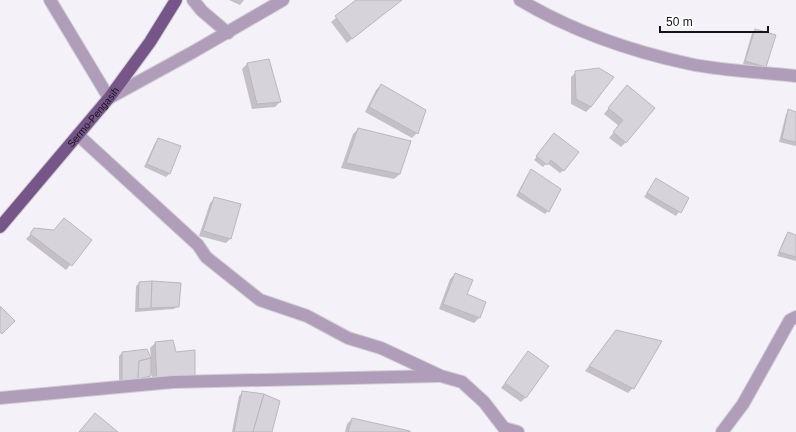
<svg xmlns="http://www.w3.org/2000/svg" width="796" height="432" font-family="Helvetica,sans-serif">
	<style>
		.shadow { fill: #0003 }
		.building { fill: #d7d3da; stroke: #bbb7be }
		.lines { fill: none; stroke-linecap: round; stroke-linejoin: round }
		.minor-casing { stroke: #d1ced4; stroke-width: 14 }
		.major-casing { stroke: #d1ced4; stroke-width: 14 }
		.minor { stroke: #af9dba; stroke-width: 12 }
		.major { stroke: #765589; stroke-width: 12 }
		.labels { text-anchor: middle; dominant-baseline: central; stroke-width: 3.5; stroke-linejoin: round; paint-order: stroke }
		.street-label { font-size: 10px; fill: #151416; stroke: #fff }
	</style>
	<rect width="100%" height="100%" fill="#f5f1f8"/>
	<g class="shadow">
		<path d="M229 0H244L240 5Z"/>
		<path d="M358 0H401L347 43 331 22Z"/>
		<path d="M755 30 765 66 762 70 743 64 752 33Z"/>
		<path d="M247 64 280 102 275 107 252 109 242 69Z"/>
		<path d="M576 72 591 107 586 112 571 104V77Z"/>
		<path d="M381 85 417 133 412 138 365 112 376 90Z"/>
		<path d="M622 91 626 142 621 147 609 138 619 126 604 114Z"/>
		<path d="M789 110 796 113V146L779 142 786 114Z"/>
		<path d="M358 129 400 174 394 179 341 168 353 134Z"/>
		<path d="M551 138 564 170 560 173 547 163 543 167 534 160Z"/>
		<path d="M159 139 170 173 166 177 144 167 155 143Z"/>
		<path d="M528 174 548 211 545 214 516 196Z"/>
		<path d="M656 179 688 198 676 216 644 197Z"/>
		<path d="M215 198 231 238 226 243 199 236 210 203Z"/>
		<path d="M35 229 91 240 66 270 26 239Z"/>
		<path d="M788 234 796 236V261L777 256 785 237Z"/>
		<path d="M455 274 466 295 485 302 479 318 474 323 439 309 450 279Z"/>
		<path d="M139 283 178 306 174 309 135 312 136 286Z"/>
		<path d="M616 331 633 388 628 393 585 371Z"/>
		<path d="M172 341 175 353 194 375 189 380 152 384V374L148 378 119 385V356L122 353 151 359 150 348 155 343Z"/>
		<path d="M528 352 526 397 521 402 501 388Z"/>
		<path d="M243 392 271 432H232L239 396Z"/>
		<path d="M352 419 409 432H345L347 424Z"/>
	</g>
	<g class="building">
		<path d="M356 0H402L352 39 335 16Z"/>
		<path d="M755 29 776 35 766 67 745 61Z"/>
		<path d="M269 59 281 102 257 104 247 63Z"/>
		<path d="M599 68 614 77 591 107 576 99 575 71Z"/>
		<path d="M381 84 426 110 418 134 369 107Z"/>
		<path d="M627 85 655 108 626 143 613 132 623 120 608 108Z"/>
		<path d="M788 109 796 112V142L782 139Z"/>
		<path d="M358 128 411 141 400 174 346 163Z"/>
		<path d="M554 133 579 152 564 171 551 160 547 165 536 156Z"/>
		<path d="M158 138 181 146 170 174 147 164Z"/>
		<path d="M531 169 561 189 549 212 519 192Z"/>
		<path d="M656 178 689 198 681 213 647 193Z"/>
		<path d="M214 197 241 204 231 239 203 231Z"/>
		<path d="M64 218 92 240 72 266 30 234 34 228 54 230Z"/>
		<path d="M788 232 796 235V257L779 252Z"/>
		<path d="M455 273 473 280 467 294 486 302 480 318 443 304Z"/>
		<path d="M152 281 151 308 138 309 139 282Z"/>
		<path d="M152 281 181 283 179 307 151 308Z"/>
		<path d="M0 306 15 321 2 334 0 332Z"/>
		<path d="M616 330 662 341 634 389 589 366Z"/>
		<path d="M173 340 176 352 195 350V375L157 380 155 342Z"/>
		<path d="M147 349 151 358 139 361 138 379 122 382V352Z"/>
		<path d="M528 351 549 366 526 398 505 383Z"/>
		<path d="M151 358V376L138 379 139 361Z"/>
		<path d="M242 391 264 394 253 432H234Z"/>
		<path d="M264 394 280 401 272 432H253Z"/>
		<path d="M95 413 118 432H79Z"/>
		<path d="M352 418 410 431V432H348Z"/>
	</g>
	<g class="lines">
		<g class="minor-casing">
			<g id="minor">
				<path d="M50 0 109 98 193 52 283 0"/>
				<path d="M193 0 202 11 228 33"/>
				<path d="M520 0C572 31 630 51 690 64 724 71 761 72 796 76"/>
				<path d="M78 135 198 245 206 257 260 300 307 316 348 338 381 348 441 376 462 382 484 402 504 428 518 432"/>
				<path d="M0 398 173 382 438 376"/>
				<path d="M722 432 743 404 790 320 796 317"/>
			</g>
		</g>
		<g class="major-casing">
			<g id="major">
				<path id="s1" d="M0 227 109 98 150 42 176 0"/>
			</g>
		</g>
		<use href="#minor" class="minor"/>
		<use href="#major" class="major"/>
	</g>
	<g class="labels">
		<g class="street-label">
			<text stroke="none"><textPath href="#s1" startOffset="144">Sermo-Pengasih</textPath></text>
		</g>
	</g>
	<path d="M660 26v6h108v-6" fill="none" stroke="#151416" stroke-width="2"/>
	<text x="666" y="26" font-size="12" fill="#151416" stroke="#ffffff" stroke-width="3" paint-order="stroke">50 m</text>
</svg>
